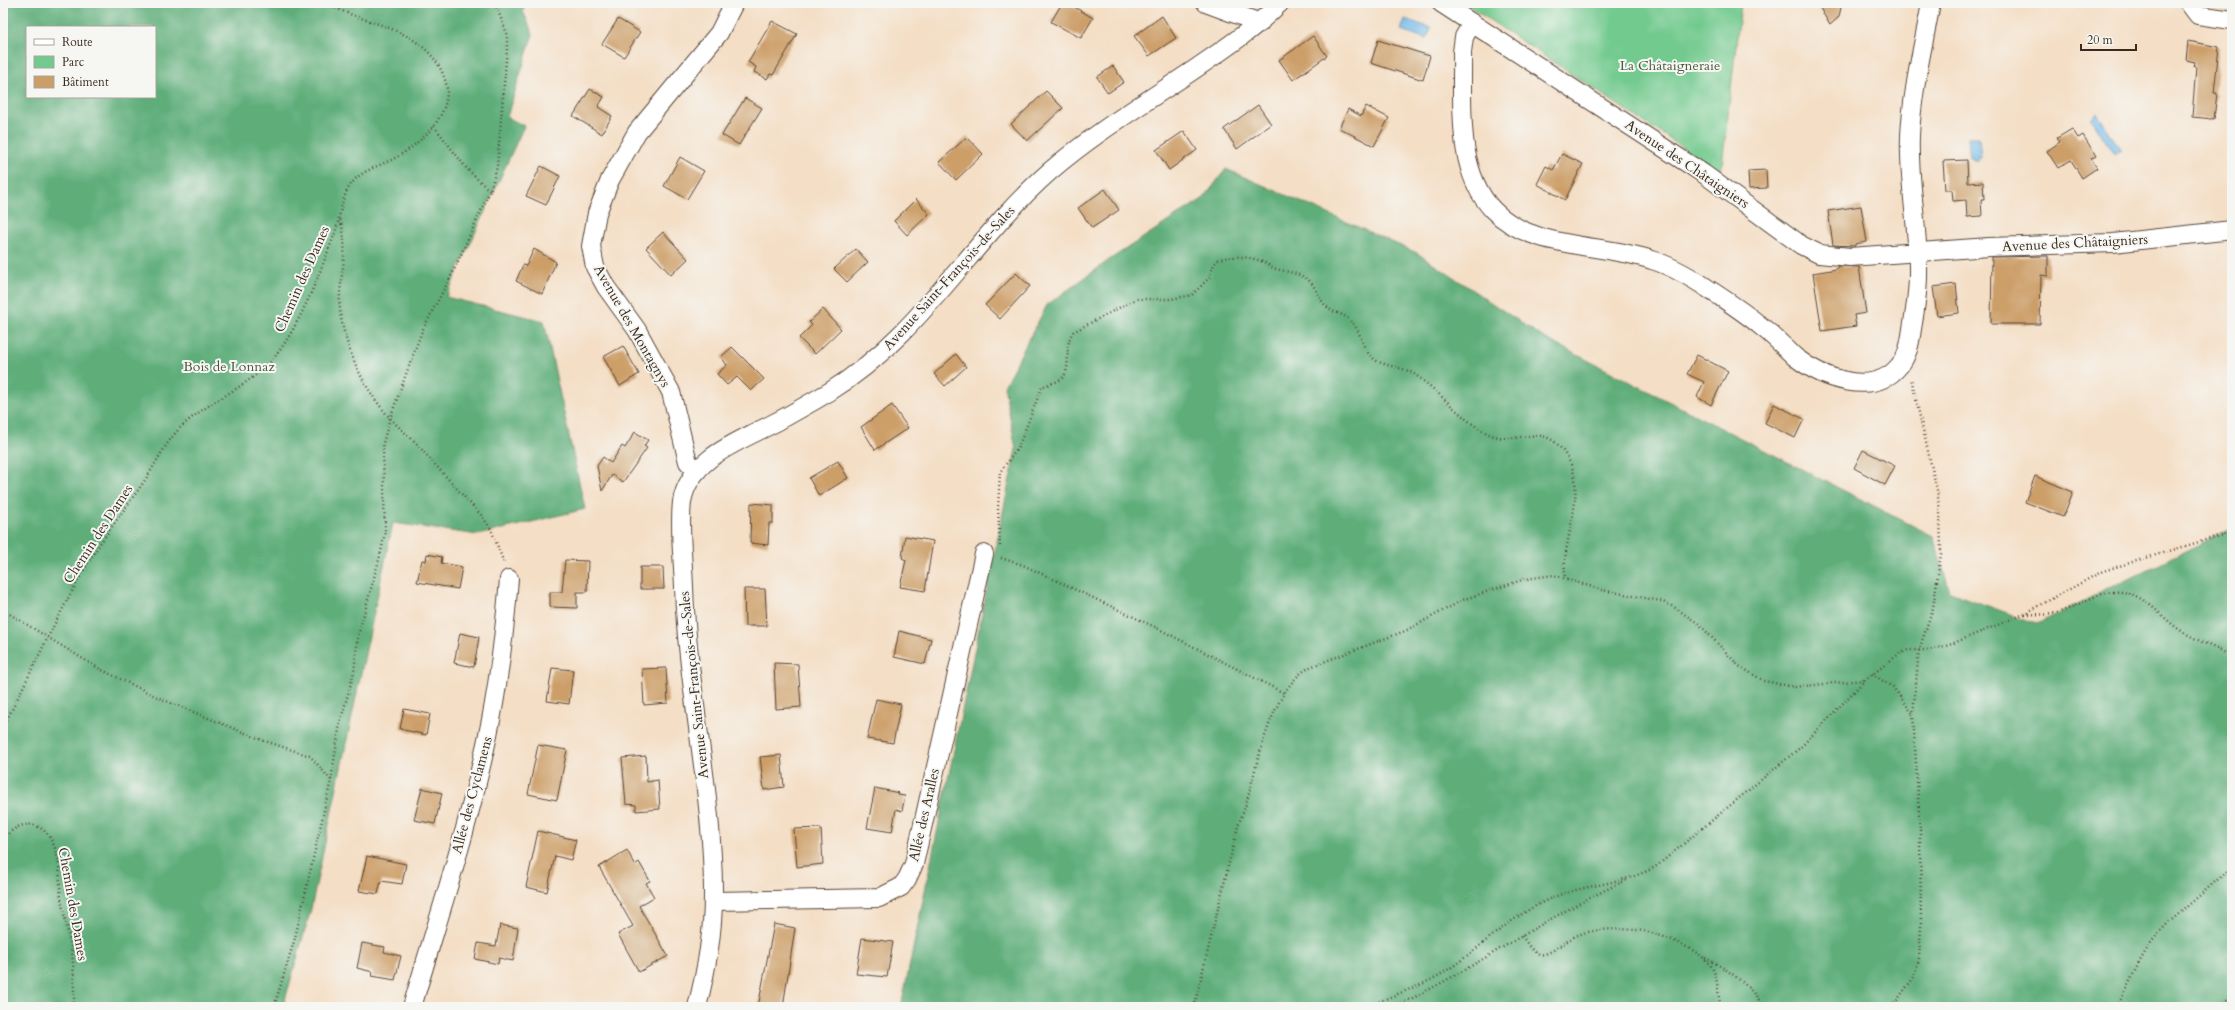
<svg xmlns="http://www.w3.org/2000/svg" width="2235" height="1010" font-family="Cardo,serif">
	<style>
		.green { fill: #73ca8f; stroke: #577a56 }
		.forest { fill: #5eae7a; stroke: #4c6c4c; fill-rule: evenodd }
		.water { fill: #71b9e9; stroke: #567284 }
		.building { fill: #cc9e67 }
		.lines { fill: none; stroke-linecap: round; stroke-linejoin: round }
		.street-casing { stroke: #574537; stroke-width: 20 }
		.path { stroke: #574537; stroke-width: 2.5; stroke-dasharray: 1 3; stroke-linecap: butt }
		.street { stroke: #fff; stroke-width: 18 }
		.labels { text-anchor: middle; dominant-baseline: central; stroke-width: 4; stroke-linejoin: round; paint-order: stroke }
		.park-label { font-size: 14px; fill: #4c5a40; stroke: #f6f6f2 }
		.street-label { font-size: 14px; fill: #3b2a1e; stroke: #f6f6f2 }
	</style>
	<rect width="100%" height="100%" fill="#f6f6f2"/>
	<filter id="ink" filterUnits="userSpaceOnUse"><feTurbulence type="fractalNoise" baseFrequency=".025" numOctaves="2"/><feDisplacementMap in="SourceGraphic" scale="8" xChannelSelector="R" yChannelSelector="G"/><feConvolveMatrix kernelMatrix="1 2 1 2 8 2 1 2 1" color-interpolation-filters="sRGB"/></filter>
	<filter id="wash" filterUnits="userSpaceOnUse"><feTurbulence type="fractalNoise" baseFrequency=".012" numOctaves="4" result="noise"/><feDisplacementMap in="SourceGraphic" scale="16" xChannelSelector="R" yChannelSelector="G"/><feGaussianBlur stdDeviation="0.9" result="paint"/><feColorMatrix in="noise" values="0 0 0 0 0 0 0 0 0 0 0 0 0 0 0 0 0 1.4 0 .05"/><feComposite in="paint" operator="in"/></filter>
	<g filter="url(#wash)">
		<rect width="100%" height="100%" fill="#f4dec5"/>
		<path class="green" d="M1464 3H1741L1721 173Z"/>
		<g class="forest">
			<path d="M3 3H526L523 11 533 34 507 117 524 126 446 297 544 321 585 509 478 535 393 523 311 909 283 1007H3ZM27 27H155V97H27Z"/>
			<path d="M1226 169 1417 253 1544 338 1933 536 1950 592 2037 624 2232 528V1007H901L1016 449 1004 386 1047 305 1112 258 1204 198Z"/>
		</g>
		<g class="water">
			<path d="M1405 19 1431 28 1427 39 1401 30Z"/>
			<path d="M2097 113 2121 150 2114 154 2091 118Z"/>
			<path d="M1968 137H1979L1981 157H1978V161H1973V158H1970Z"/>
		</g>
		<g id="blocks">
			<g class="building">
				<path d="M1062 3H1068L1093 18 1081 38 1051 22Z"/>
				<path d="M1817 3 1841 7 1839 17 1830 25Z"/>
				<path d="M1162 16 1176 38 1149 56 1134 36Z"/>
				<path d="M618 19 640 32 624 57 602 44Z"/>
				<path d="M772 21 797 34 773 75 770 74 767 79 754 72 756 67 748 62Z"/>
				<path d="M1313 36 1327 56 1293 80 1279 60Z"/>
				<path d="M1378 40 1430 56 1423 80 1371 63Z"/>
				<path d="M2188 41 2219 47 2214 93H2217L2214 119 2192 117 2196 67H2194L2195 62 2186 60Z"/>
				<path d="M1113 66 1124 82 1108 93 1097 77Z"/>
				<path d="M590 89 604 97 598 107 612 116 602 134 573 116Z"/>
				<path d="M1046 91 1063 108 1027 141 1011 124Z"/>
				<path d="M745 98 762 108 739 145 722 135Z"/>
				<path d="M1258 105 1271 124 1237 149 1224 129Z"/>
				<path d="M1366 106 1389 118 1374 146 1339 128 1348 109 1361 116Z"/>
				<path d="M2072 129 2078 138 2083 135 2096 156 2091 159 2097 168 2082 178 2071 160 2058 168 2047 151 2060 142 2057 138Z"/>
				<path d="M1184 131 1197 150 1169 170 1156 150Z"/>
				<path d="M967 137 983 154 956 180 939 162Z"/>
				<path d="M1562 154 1583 164 1565 200 1537 184 1546 166 1553 170Z"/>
				<path d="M680 157 704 171 687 199 664 186Z"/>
				<path d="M1967 160 1968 183 1983 182 1984 199H1981L1982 216 1967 217 1966 200 1953 201 1952 190H1945L1943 161Z"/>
				<path d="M541 166 560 176 546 205 526 196Z"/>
				<path d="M1766 170 1767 188 1749 189 1748 171Z"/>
				<path d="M1105 189 1119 210 1092 228 1078 208Z"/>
				<path d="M916 199 929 214 907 235 894 221Z"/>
				<path d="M1861 206 1867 242 1855 244V246L1833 245 1828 211Z"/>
				<path d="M663 232 688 259 671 275 646 248Z"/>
				<path d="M534 249 556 262 542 294 516 281 523 265 526 266Z"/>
				<path d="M856 249 868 262 847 282 834 269Z"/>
				<path d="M2048 256V276L2041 275 2040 324H1991L1992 257Z"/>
				<path d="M1837 266 1859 267 1866 313 1854 315 1856 326 1822 331 1813 273 1837 269Z"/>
				<path d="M1016 273 1030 286 1000 319 985 305Z"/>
				<path d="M1956 284 1959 313 1937 316 1933 287Z"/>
				<path d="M823 309 841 329 815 354 799 338 812 325 809 322Z"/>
				<path d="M623 346 639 374 620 386 603 357Z"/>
				<path d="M732 347 764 379 751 391 737 377 727 385 717 374 727 365 721 357Z"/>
				<path d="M956 354 966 367 945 386 934 374Z"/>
				<path d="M1697 355 1728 371 1711 405 1697 397 1704 382 1687 374Z"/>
				<path d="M1774 404 1804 419 1795 438 1765 423Z"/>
				<path d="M892 405 908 428 875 450 861 427Z"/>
				<path d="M635 432 648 440 644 446 647 448 623 482 612 475 602 491 597 466 603 457 611 463 622 446 625 448Z"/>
				<path d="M1863 450 1895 466 1885 485 1854 468Z"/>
				<path d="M838 461 848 478 819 496 809 478Z"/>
				<path d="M2035 476 2073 492 2063 517 2025 502Z"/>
				<path d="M751 503 773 505V523H769L768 545 750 543Z"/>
				<path d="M905 536 933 541 925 591 900 587 906 560 902 558Z"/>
				<path d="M427 554 442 557 441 563 462 567 458 589 417 582 422 560 426 561Z"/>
				<path d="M565 560 588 561 587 592H577V608L550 607V592H562Z"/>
				<path d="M640 567H663L664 589H640Z"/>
				<path d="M744 589H765L767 626H745Z"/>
				<path d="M899 631 931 639 925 664 894 657Z"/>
				<path d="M460 633 479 637 474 667 454 663Z"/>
				<path d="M774 663 798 664 801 707 776 709Z"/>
				<path d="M552 668 573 670 569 704 547 701Z"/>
				<path d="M666 668 668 703 644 705 642 669Z"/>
				<path d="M876 699 901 704 893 743 867 739Z"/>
				<path d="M404 709 430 714 426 735 400 729Z"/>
				<path d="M538 745 567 750 557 800 528 794Z"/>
				<path d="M781 755 784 787 764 790 760 757Z"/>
				<path d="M646 756 647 782 658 780 660 809 636 811V805L626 804 622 758Z"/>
				<path d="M422 788 442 793 435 824 414 820Z"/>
				<path d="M875 788 899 793 898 795 905 796 902 811 896 809 892 832 867 828Z"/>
				<path d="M821 828 823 864 797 867 794 829Z"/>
				<path d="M538 831 576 840 571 860 555 856 547 892 526 887Z"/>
				<path d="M627 850 635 865 639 862 650 881 646 883 654 897 639 906 668 956 639 972 618 934 633 926 599 867Z"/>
				<path d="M367 856 406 864 402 884 381 881 378 894 359 891Z"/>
				<path d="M774 924 795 928 783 1007H758Z"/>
				<path d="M500 925 518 928 513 961 499 958 498 964 475 959 478 943 496 946Z"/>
				<path d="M862 938 893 942 887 977 856 974Z"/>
				<path d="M362 943 385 947 384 952 401 956 395 980 372 976 373 972 357 968Z"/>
			</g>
		</g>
	</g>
	<g filter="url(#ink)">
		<use href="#blocks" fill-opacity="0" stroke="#574537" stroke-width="1"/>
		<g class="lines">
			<g class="street-casing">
				<g id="street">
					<path d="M1206 3 1260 23"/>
					<path d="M1441 3 1704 174 1801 245 1819 254 1850 257 1989 247 2113 243 2232 230"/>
					<path d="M2189 3 2198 15 2232 20"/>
					<path d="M1472 23 1464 37 1462 52C1463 103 1455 170 1493 210 1532 250 1601 243 1652 260 1669 265 1685 274 1701 284 1722 298 1743 311 1762 327 1774 336 1784 347 1795 357 1822 378 1873 398 1899 366 1908 356 1910 343 1912 329 1915 311 1918 293 1918 275 1919 228 1908 183 1910 136 1912 91 1923 47 1931 3"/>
					<path d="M697 471 688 462 671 392 637 330 606 287 595 267 591 246 597 213 610 180 637 132 719 33 734 3"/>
					<path d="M714 901 879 898 901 887 907 879 914 864 984 554"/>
					<path d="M412 1007C440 912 472 817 491 720 500 673 505 626 509 579"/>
					<path d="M697 1007C706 972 713 934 713 898 714 794 687 691 684 587 683 559 679 529 682 502 689 457 743 440 778 421 795 412 812 402 829 392 919 337 971 241 1049 172 1095 132 1148 101 1198 67 1227 47 1255 28 1280 3"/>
				</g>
			</g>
			<g class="path">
				<path d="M434 126 467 169 490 191"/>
				<path d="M340 220C352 254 335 285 341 318 348 355 365 390 390 418 398 427 407 434 416 443 437 467 459 491 481 515L491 529 504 563"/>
				<path d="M1000 546 998 509 1000 472 1018 448 1042 387C1047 384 1055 383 1060 380 1074 370 1062 348 1073 332L1136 299H1171L1192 295 1209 278 1214 264 1218 260C1231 255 1250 256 1263 262 1267 263 1270 267 1273 268 1285 272 1297 272 1307 279 1317 287 1318 298 1326 306 1335 315 1344 311 1355 326 1363 338 1363 353 1377 361 1389 367 1403 367 1414 374 1439 390 1464 423 1489 434 1522 448 1543 417 1567 457 1589 492 1561 539 1565 578"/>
				<path d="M1001 558 1023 565 1157 628 1284 693"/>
				<path d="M3 610 98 668 159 698 262 740 310 756 331 780 295 938 274 1007"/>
				<path d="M2025 614C2034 614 2043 615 2052 614 2073 610 2091 594 2113 592 2142 589 2159 616 2180 630 2196 640 2215 648 2232 656"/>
				<path d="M1872 674 1893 687 1913 714"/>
				<path d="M3 727C29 677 52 626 80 577 97 545 120 516 141 486 154 468 163 446 178 430 207 400 252 387 277 354 300 324 320 273 333 238 340 221 340 202 349 187 359 170 381 166 397 157 420 143 447 120 447 91 447 82 442 71 438 64 411 24 364 25 326 3"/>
				<path d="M331 780 340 723 354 672 358 636 380 556 385 533 383 443 390 418 422 331 453 272 490 191 497 167 507 49V34L495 3"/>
				<path d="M3 840C20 817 44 820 54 846 61 862 59 881 61 898 64 916 69 934 72 952 74 970 74 988 74 1007"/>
				<path d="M1522 936C1527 943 1532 953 1541 954 1550 956 1569 938 1578 935 1594 929 1619 928 1636 930 1655 931 1700 949 1711 966 1719 978 1717 994 1721 1007"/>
				<path d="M1705 958C1728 969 1750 985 1764 1007"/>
				<path d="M1194 1007 1238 826C1241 816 1246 807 1248 797 1258 759 1273 687 1310 667L1405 631 1465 599 1525 579 1554 575 1602 590 1661 601 1674 607 1699 624 1739 666 1764 681 1795 687 1864 680"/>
				<path d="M1368 1007C1393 994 1422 987 1446 971 1479 949 1509 918 1545 901 1581 883 1625 886 1658 865L1802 746 1865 680 1899 654 1908 650H1929L1949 645 2024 614 2103 571 2232 532"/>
				<path d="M1394 1007C1474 970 1545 916 1627 880"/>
				<path d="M1892 1007 1914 977 1919 958 1921 927 1920 830 1913 714 1919 650 1933 608 1941 554 1940 511 1937 490 1911 378"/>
				<path d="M2117 1007 2141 959 2152 941 2165 926 2232 867"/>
				<path d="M2216 1007 2232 998"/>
			</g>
			<use href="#street" class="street"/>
		</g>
	</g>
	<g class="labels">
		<g class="park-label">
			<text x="1670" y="65">La Châtaigneraie</text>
			<text x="229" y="366">Bois de Lonnaz</text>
		</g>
		<g class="street-label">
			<text transform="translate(1687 164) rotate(34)">Avenue des Châtaigniers</text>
			<text transform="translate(2075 243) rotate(-3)">Avenue des Châtaigniers</text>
			<text transform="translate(949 278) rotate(-48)">Avenue Saint-François-de-Sales</text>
			<text transform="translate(302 279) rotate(-66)">Chemin des Dames</text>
			<text transform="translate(632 326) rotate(60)">Avenue des Montagnys</text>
			<text transform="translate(98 534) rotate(-57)">Chemin des Dames</text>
			<text transform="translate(694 685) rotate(-96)">Avenue Saint-François-de-Sales</text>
			<text transform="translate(472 795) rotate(-75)">Allée des Cyclamens</text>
			<text transform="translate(924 815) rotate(-77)">Allée des Aralles</text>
			<text transform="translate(73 904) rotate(80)">Chemin des Dames</text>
		</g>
	</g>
	<rect width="2235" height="1010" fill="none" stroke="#f6f6f2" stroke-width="16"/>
	<rect x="26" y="26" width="130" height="72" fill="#f6f6f2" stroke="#aba49d"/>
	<rect x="34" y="39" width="20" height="6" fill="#ffffff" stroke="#aba49d"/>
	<text x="62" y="46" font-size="12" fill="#3b2a1e">Route</text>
	<rect x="34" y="56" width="20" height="12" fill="#73ca8f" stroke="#aba49d"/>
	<text x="62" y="66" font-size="12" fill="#3b2a1e">Parc</text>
	<rect x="34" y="76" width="20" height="12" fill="#cc9e67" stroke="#aba49d"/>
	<text x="62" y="86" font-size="12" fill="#3b2a1e">Bâtiment</text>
	<path d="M2081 44v6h55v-6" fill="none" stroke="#3b2a1e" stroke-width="2"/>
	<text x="2087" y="44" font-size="12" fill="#3b2a1e" stroke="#f6f6f2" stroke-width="3" paint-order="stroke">20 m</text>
</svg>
